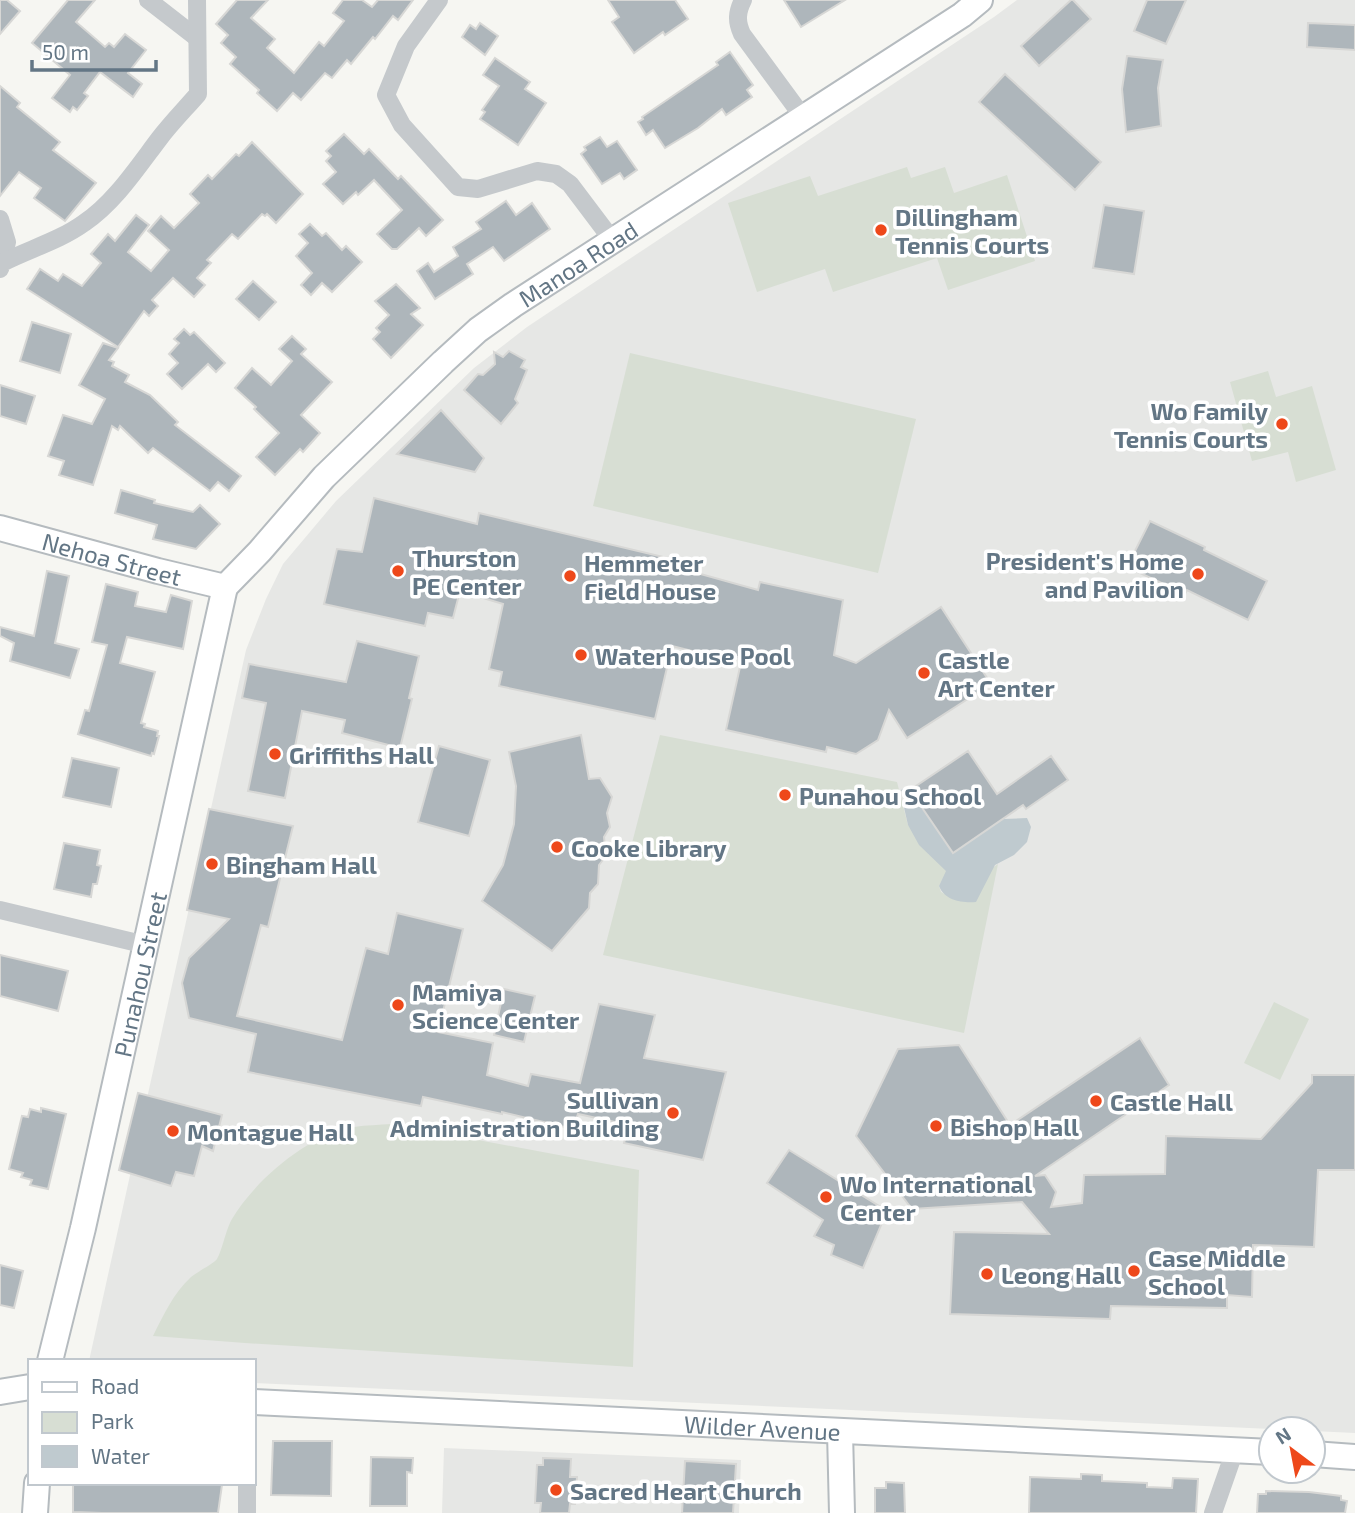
<svg xmlns="http://www.w3.org/2000/svg" width="1355" height="1513" font-family="'Exo 2',sans-serif">
	<style>
		.built { fill: #e6e7e5 }
		.green { fill: #d7ded3 }
		.water { fill: #bfcacf }
		.building { fill: #aeb6bb; stroke: #d7d7d5; stroke-width: 2 }
		.lines { fill: none; stroke-linecap: round; stroke-linejoin: round }
		.secondary-casing { stroke: #b5bbbf; stroke-width: 28 }
		.street { stroke: #c5c9cc; stroke-width: 18 }
		.secondary { stroke: #fff; stroke-width: 24 }
		.poi-dot { fill: #ee481a; stroke: #fff; stroke-width: 2.5 }
		.labels { text-anchor: middle; dominant-baseline: central; stroke-width: 7; stroke-linejoin: round; paint-order: stroke }
		.poi-label { font-size: 24px; font-weight: bold; fill: #637685; stroke: #fff; text-anchor: start }
		.street-label { font-size: 24px; fill: #637685; stroke: #fff }
	</style>
	<rect width="100%" height="100%" fill="#f6f6f2"/>
	<g class="built">
		<path d="M1017 0H1355V1433L1313 1431V1429H1271L254 1383V1361H89L246 650 266 599 283 564 336 501 474 368 527 327 994 17Z"/>
		<path d="M444 1448 741 1460 739 1513H442Z"/>
	</g>
	<g class="green">
		<path d="M907 167 911 178 945 167 954 193 1007 175 1035 261 948 290 937 258 833 292 825 269 757 292 728 203 810 176 818 196Z"/>
		<path d="M630 353 916 419 878 573 593 506Z"/>
		<path d="M1268 371 1276 397 1312 386 1336 470 1296 482 1288 452 1252 461 1230 382Z"/>
		<path d="M660 735 897 782 908 825 947 871 939 886 941 892 950 897 998 864 964 1033 603 955Z"/>
		<path d="M1274 1002 1309 1019 1280 1080 1244 1063Z"/>
		<path d="M392 1124 639 1170 633 1367 245 1343 153 1336C164 1314 173 1294 191 1277 197 1272 213 1264 217 1259 222 1251 226 1229 232 1219 255 1180 309 1134 354 1127 366 1125 379 1125 392 1124Z"/>
	</g>
	<path class="water" d="M906 787 1003 819 1027 818 1031 827 1027 842 1014 855 995 865 976 902C962 903 945 901 939 886L946 871 919 845 908 825 903 803 907 799 901 790Z"/>
	<g class="building">
		<path d="M0 0H7L20 11 0 34Z"/>
		<path d="M68 0H95L76 22 105 47 109 43 114 47 125 34 146 50 128 73 142 84 133 97 100 72 84 93 88 96 77 110 73 107 70 112 52 98 70 75 32 43Z"/>
		<path d="M237 0H268L251 18 275 39 267 48 294 73 319 42 324 46 344 21 333 13 343 0H362L372 7 378 0H413L398 20 393 16 375 39 373 37 351 64 347 60 332 78 325 73 301 100 293 93 277 111 257 93 259 90 230 64 236 57 221 43 228 35 216 24Z"/>
		<path d="M608 0H675L688 19 665 35 663 32 634 53 612 22 619 17Z"/>
		<path d="M784 0H845L801 27Z"/>
		<path d="M1071 0H1073L1091 19 1039 66 1021 46Z"/>
		<path d="M1147 0H1186L1166 44 1134 31Z"/>
		<path d="M480 23 498 36 485 55 462 37 470 25 476 29Z"/>
		<path d="M1308 23 1355 25V50L1307 47Z"/>
		<path d="M730 52 753 85 747 90 752 97 726 115 722 109 698 128 665 148 653 130 646 135 638 122 643 119 642 117 718 65 716 62Z"/>
		<path d="M1127 56 1163 60 1158 88 1161 126 1126 132 1122 89Z"/>
		<path d="M495 58 530 82 525 89 546 103 518 145 480 119 485 112 482 110 499 86 483 75Z"/>
		<path d="M1005 74 1101 162 1075 190 979 102Z"/>
		<path d="M0 86 20 103 17 107 60 142 53 150 96 183 65 221 34 198 41 188 19 172 0 196Z"/>
		<path d="M344 134 364 154 369 149 398 179 401 176 443 220 426 236 419 228 397 249H392L377 234 402 210 374 180 358 195 356 192 343 204 323 184 336 172 326 161 331 156 326 151Z"/>
		<path d="M600 137 607 147 617 141 637 170 624 179 620 173 602 184 581 154 586 150 584 147Z"/>
		<path d="M252 142 303 194 276 223 267 214 265 216 262 214 238 239 232 234 207 260 211 263 197 278 205 285 194 297 173 278 152 300 158 306 149 316 144 311 118 347 27 289 40 269 58 281 63 274 82 286 101 263 91 254 108 234 115 241 136 215 149 225 128 252 151 271 169 250 148 231 161 216 174 228 199 203 190 194 208 175 212 179 236 154 239 156Z"/>
		<path d="M506 201 516 215 532 203 550 229 504 261 493 247 467 264 473 274 435 299 417 271 428 263 434 272 458 256 453 247 481 229 476 222Z"/>
		<path d="M1104 205 1144 211 1134 274 1093 268Z"/>
		<path d="M310 224 322 236 326 233 342 250 346 246 362 262 332 292 322 283 311 295 301 285 312 273 296 256 308 243 299 234Z"/>
		<path d="M253 281 276 302 259 320 236 299Z"/>
		<path d="M396 284 420 308 411 314 423 325 391 358 373 339 380 332 376 328 389 315 375 301Z"/>
		<path d="M32 322 71 334 60 373 20 361Z"/>
		<path d="M184 329 190 335 194 332 225 363 216 372 208 364 182 389 167 374 178 363 169 354 179 343 174 339Z"/>
		<path d="M292 336 306 349 301 354 332 382 301 415 320 433 303 452 300 449 275 475 256 457 279 433 254 409 256 407 235 388 252 368 271 385 292 361 279 349Z"/>
		<path d="M103 343 118 348 109 360 114 362 112 366 129 375 125 382 150 395 178 422 175 425 241 476 229 491 218 482 210 491 153 448 148 453 120 426 118 430 112 426 93 485 59 475 64 461 48 456 63 415 92 424 105 399 79 385Z"/>
		<path d="M509 351 525 360 521 367 527 370 515 399 518 403 501 424 464 390 478 374 483 375 495 364 494 352 503 357Z"/>
		<path d="M0 385 35 396 26 424 0 416Z"/>
		<path d="M441 410 484 458 475 472 397 454Z"/>
		<path d="M121 490 155 500 154 503 193 512 200 505 220 524 196 549 153 539 157 525 115 513Z"/>
		<path d="M374 498 477 524 479 513 680 561 679 568 758 590 760 582 843 600 834 655 856 663 941 607 991 684 907 738 889 710 878 740 856 754 827 747 826 752 726 730 742 658 717 652 716 657 672 646 655 719 499 686 502 672 489 669 503 604 460 591 453 618 428 613 425 626 324 604 337 549 362 552Z"/>
		<path d="M1150 521 1205 547 1204 550 1267 581 1248 620 1187 590 1185 594 1127 567Z"/>
		<path d="M47 571 69 576 55 643 79 649 70 678 10 661 14 643 0 636V627L34 636Z"/>
		<path d="M106 584 138 592 135 606 166 612 171 595 192 601 183 649 127 637 120 663 155 672 141 723 145 724 144 727 158 731 157 736H159L154 754 152 753 151 756 78 734 85 710 89 711 107 645 92 642Z"/>
		<path d="M357 641 419 656 409 698 412 699 400 748 342 733 345 720 302 711 285 798 248 791 266 703 242 698 249 664 346 682Z"/>
		<path d="M581 735 589 779 600 778 612 797 607 813 610 827 604 837 606 856 599 865 598 884 590 893 589 908 552 951 482 901 503 865 514 824 516 786 509 752Z"/>
		<path d="M439 746 490 760 469 836 418 822Z"/>
		<path d="M968 751 997 794 1051 756 1068 780 1026 809 1023 805 953 853 910 790Z"/>
		<path d="M72 758 119 768 111 807 63 797Z"/>
		<path d="M209 809 293 826 268 927 261 925 237 1016 342 1040 366 948 388 954 397 913 463 929 438 1032 493 1043 487 1075 528 1086 531 1074 580 1083 599 1004 655 1015 644 1058 726 1072 703 1160 624 1143 629 1125 578 1114 573 1129 502 1112V1114L423 1097 421 1106 248 1072 256 1034 189 1018 182 983 189 958 229 919 187 910Z"/>
		<path d="M64 843 100 850 97 865 101 866 97 884H93L91 897 54 889Z"/>
		<path d="M0 955 68 971 58 1011 0 996Z"/>
		<path d="M504 989 535 996 524 1042 494 1035Z"/>
		<path d="M1140 1038 1169 1085 1035 1176 1045 1175 1056 1192 1051 1207 1082 1203 1084 1175 1165 1174 1166 1136 1261 1139 1312 1083V1075H1355V1170H1318L1314 1247 1253 1245 1252 1297 1227 1295V1308L1111 1306 1110 1319 950 1314 954 1232 1049 1234 1022 1202 912 1209 856 1136 898 1049 959 1045 1010 1125Z"/>
		<path d="M138 1093 222 1115 213 1151 202 1146 194 1176 176 1172 171 1186 119 1170Z"/>
		<path d="M41 1108 66 1114 48 1189 30 1185 32 1180 21 1177 23 1173 9 1169 22 1116 28 1117 30 1109 41 1112Z"/>
		<path d="M789 1150 887 1211 863 1268 831 1255 834 1245 814 1236 823 1220 767 1183Z"/>
		<path d="M0 1265 23 1271 14 1308 0 1305Z"/>
		<path d="M273 1441H332L331 1496 271 1495Z"/>
		<path d="M371 1457 413 1458 412 1473 407 1472V1506H370Z"/>
		<path d="M543 1458 571 1459 570 1477H577L575 1504H570L569 1513H540L541 1503H535L537 1465H543Z"/>
		<path d="M685 1461 736 1464 733 1513H682Z"/>
		<path d="M1081 1474 1102 1475V1481L1147 1483V1487L1172 1488 1173 1478 1198 1479 1196 1513H1029L1030 1477 1081 1479Z"/>
		<path d="M886 1482 904 1483 905 1513H875V1488H886Z"/>
		<path d="M73 1483H183L222 1485 218 1513H102L73 1512Z"/>
		<path d="M1266 1491 1309 1492 1341 1496V1500L1347 1501 1345 1513H1257L1258 1494H1266Z"/>
	</g>
	<g class="lines">
		<g class="secondary-casing">
			<g id="secondary">
				<path id="s1" d="M0 528 158 571 225 587"/>
				<path id="s2" d="M225 587 260 551 324 477 443 362 478 330 513 305 962 15 980 0"/>
				<path id="s3" d="M50 1361 83 1228 225 587"/>
				<path d="M0 1392 30 1387"/>
				<path id="s4" d="M254 1402 1271 1452"/>
				<path d="M840 1432 842 1513"/>
				<path d="M1313 1454 1355 1457"/>
				<path d="M35 1513 37 1483"/>
			</g>
		</g>
		<g class="street">
			<path d="M148 0 197 38"/>
			<path d="M439 0 406 46 386 95 402 125 458 187 478 189 537 171 556 174 570 184 613 241"/>
			<path d="M743 0C737 12 736 21 742 34L803 117"/>
			<path d="M0 219 7 242 2 263"/>
			<path d="M0 269 2 263C29 249 59 241 84 223 114 203 137 168 159 139 171 123 185 109 198 94L197 0"/>
			<path d="M0 910 146 945"/>
			<path d="M247 1483V1513"/>
			<path d="M1213 1513 1235 1450"/>
		</g>
		<use href="#secondary" class="secondary"/>
	</g>
	<g class="poi-dot">
		<circle cx="881" cy="230" r="7"/>
		<circle cx="1282" cy="424" r="7"/>
		<circle cx="398" cy="571" r="7"/>
		<circle cx="1198" cy="574" r="7"/>
		<circle cx="570" cy="576" r="7"/>
		<circle cx="581" cy="655" r="7"/>
		<circle cx="924" cy="673" r="7"/>
		<circle cx="275" cy="754" r="7"/>
		<circle cx="785" cy="795" r="7"/>
		<circle cx="557" cy="847" r="7"/>
		<circle cx="212" cy="864" r="7"/>
		<circle cx="398" cy="1005" r="7"/>
		<circle cx="1096" cy="1101" r="7"/>
		<circle cx="673" cy="1113" r="7"/>
		<circle cx="936" cy="1126" r="7"/>
		<circle cx="173" cy="1131" r="7"/>
		<circle cx="826" cy="1197" r="7"/>
		<circle cx="1134" cy="1271" r="7"/>
		<circle cx="987" cy="1274" r="7"/>
		<circle cx="556" cy="1490" r="7"/>
	</g>
	<g class="labels">
		<g class="poi-label">
			<text x="895" y="216">Dillingham<tspan x="895" dy="28">Tennis Courts</tspan></text>
			<text x="1268" y="410" text-anchor="end">Wo Family<tspan x="1268" dy="28">Tennis Courts</tspan></text>
			<text x="412" y="557">Thurston<tspan x="412" dy="28">PE Center</tspan></text>
			<text x="1184" y="560" text-anchor="end">President's Home<tspan x="1184" dy="28">and Pavilion</tspan></text>
			<text x="584" y="562">Hemmeter<tspan x="584" dy="28">Field House</tspan></text>
			<text x="595" y="655">Waterhouse Pool</text>
			<text x="938" y="659">Castle<tspan x="938" dy="28">Art Center</tspan></text>
			<text x="289" y="754">Griffiths Hall</text>
			<text x="799" y="795">Punahou School</text>
			<text x="571" y="847">Cooke Library</text>
			<text x="226" y="864">Bingham Hall</text>
			<text x="412" y="991">Mamiya<tspan x="412" dy="28">Science Center</tspan></text>
			<text x="659" y="1099" text-anchor="end">Sullivan<tspan x="659" dy="28">Administration Building</tspan></text>
			<text x="1110" y="1101">Castle Hall</text>
			<text x="950" y="1126">Bishop Hall</text>
			<text x="187" y="1131">Montague Hall</text>
			<text x="840" y="1183">Wo International<tspan x="840" dy="28">Center</tspan></text>
			<text x="1148" y="1257">Case Middle<tspan x="1148" dy="28">School</tspan></text>
			<text x="1001" y="1274">Leong Hall</text>
			<text x="570" y="1490">Sacred Heart Church</text>
		</g>
		<g class="street-label">
			<text stroke="none"><textPath href="#s2" startOffset="481">Manoa Road</textPath></text>
			<text stroke="none"><textPath href="#s1" startOffset="116">Nehoa Street</textPath></text>
			<text stroke="none"><textPath href="#s3" startOffset="397">Punahou Street</textPath></text>
			<text stroke="none"><textPath href="#s4" startOffset="509">Wilder Avenue</textPath></text>
		</g>
	</g>
	<rect x="28" y="1359" width="228" height="126" fill="#ffffff" stroke="#c1c8ce" stroke-width="2"/>
	<rect x="42" y="1382" width="35" height="10" fill="#ffffff" stroke="#c1c8ce" stroke-width="2"/>
	<text x="91" y="1394" font-size="21" fill="#637685">Road</text>
	<rect x="42" y="1412" width="35" height="21" fill="#d7ded3" stroke="#c1c8ce" stroke-width="2"/>
	<text x="91" y="1429" font-size="21" fill="#637685">Park</text>
	<rect x="42" y="1446" width="35" height="21" fill="#bfcacf" stroke="#c1c8ce" stroke-width="2"/>
	<text x="91" y="1464" font-size="21" fill="#637685">Water</text>
	<g transform="translate(1292 1450) rotate(328)"><circle r="33" fill="#ffffff" stroke="#c1c8ce" stroke-width="2"/>
	<path d="M0-5L12 26L0 18L-12 26Z" fill="#ee481a"/>
	<text y="-10" font-size="19" font-weight="bold" text-anchor="middle" fill="#637685">N</text>
	</g>
	<path d="M32 60v10h124v-10" fill="none" stroke="#637685" stroke-width="3.5"/>
	<text x="42" y="60" font-size="21" fill="#637685" stroke="#ffffff" stroke-width="5" paint-order="stroke">50 m</text>
</svg>
